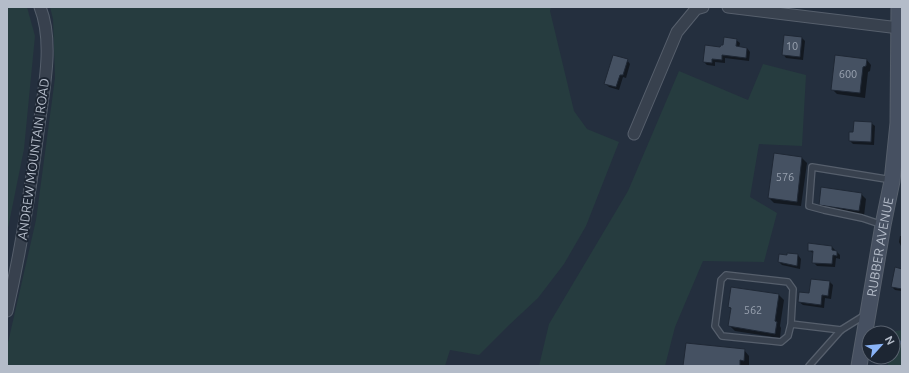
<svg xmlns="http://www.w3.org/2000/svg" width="909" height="373" font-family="Ubuntu,sans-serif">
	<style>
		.green { fill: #263c3f }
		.shadow { fill: #0007 }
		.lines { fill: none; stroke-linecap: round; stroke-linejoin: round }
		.stream { stroke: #394c67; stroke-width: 3.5 }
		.building { fill: #455162; stroke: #1f2835 }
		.lane-casing { stroke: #565f6c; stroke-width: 8 }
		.street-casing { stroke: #565f6c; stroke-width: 13 }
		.secondary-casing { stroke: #565f6c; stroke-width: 17 }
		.lane { stroke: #38414e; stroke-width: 5.5 }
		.street { stroke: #38414e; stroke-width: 11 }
		.secondary { stroke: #465061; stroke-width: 15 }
		.labels { text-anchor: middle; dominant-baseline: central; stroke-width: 4; stroke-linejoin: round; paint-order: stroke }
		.number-label { font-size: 11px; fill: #98a1af }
		.street-label { font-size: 13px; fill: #b4bcc9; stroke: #1d2633 }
	</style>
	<rect width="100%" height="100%" fill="#242f3e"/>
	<g class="green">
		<path d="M7 7H27L35 36 24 149 7 233Z"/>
		<path d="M50 7H551L550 11 574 111 587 129 619 142 586 226 564 264 538 298 508 326 479 355 450 350 445 366H7V347L36 220 55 78 53 19Z"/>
		<path d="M763 64 806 75 802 146 759 144 750 197 777 213 764 262 703 261 675 327 665 366H539L549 324 628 191 679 71 748 100Z"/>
		<path d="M902 330V366H888V357H893V333L890 332Z"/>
	</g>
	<g class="shadow">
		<path d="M785 36 802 38 805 41 803 60 786 58 783 54Z"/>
		<path d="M736 40 740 43 739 48H747L750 52 749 61 725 58V63L715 62V66L707 65 704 62 721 48Z"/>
		<path d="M866 59 871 65 870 71 868 72 865 98 837 94 832 89Z"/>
		<path d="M627 60 630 64 626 78 623 77 619 90 609 87 605 83Z"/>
		<path d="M871 123 875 126 874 145 853 144 850 141 854 133Z"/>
		<path d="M802 158 807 163 801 206 774 203 769 198Z"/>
		<path d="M861 194 866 199 864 216 825 210 820 205Z"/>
		<path d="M900 236H902V248L899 242Z"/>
		<path d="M832 247 840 255V259L836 258 835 267 817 266 813 262 814 254 809 250Z"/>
		<path d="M798 255 801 259 800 269 782 265 779 262 788 256Z"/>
		<path d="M902 270V291L895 290 892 287Z"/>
		<path d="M830 282 833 285 831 299 825 298 824 308 803 305 799 302Z"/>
		<path d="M779 295 784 300 780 326 781 328 780 338 735 331 730 326 732 310 729 307Z"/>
		<path d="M744 350 749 356V365L684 366Z"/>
	</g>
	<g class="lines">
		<path class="stream" d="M893 345 902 342"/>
	</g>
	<g class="building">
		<path d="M784 35 802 37 800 57 782 55Z"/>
		<path d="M724 37 737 39 736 46 747 48 746 58 722 55V60L712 59V63L703 62 705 45 720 47 721 45H723Z"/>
		<path d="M613 55 628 59 623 75H620L616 87 604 84Z"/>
		<path d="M835 55 867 59 866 66 863 67 860 93 831 90Z"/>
		<path d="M854 121 872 122 871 142 849 141V132H853Z"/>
		<path d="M774 153 802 157 797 202 768 198Z"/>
		<path d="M821 187 862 193 859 211 819 205Z"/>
		<path d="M808 243 832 246V250L837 251V256L833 255 832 264 812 263 813 251H808Z"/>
		<path d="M787 253 798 254 797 266 778 262 779 254 787 255Z"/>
		<path d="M895 267 902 269V289L891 287Z"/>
		<path d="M811 279 830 281 828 296 822 295 821 305 798 302 799 292 809 293Z"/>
		<path d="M731 287 779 294 775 321 777 322 775 334 728 326 731 308 728 307Z"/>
		<path d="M686 343 745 349 744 361 740 360V366H683Z"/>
	</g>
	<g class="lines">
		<g class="lane-casing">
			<g id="lane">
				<path d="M883 225 862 218 824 210 809 206 812 167 892 180"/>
				<path d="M791 324 788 336 781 342 722 336 715 326 721 280 726 275 788 282 793 289 791 324 841 330"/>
				<path d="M809 366 841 330 865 315"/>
			</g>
		</g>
		<g class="street-casing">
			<g id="street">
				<path d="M728 7 899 28"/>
				<path d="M634 134 677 32 696 9 703 7"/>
				<path d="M7 311C21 250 31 187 39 125 44 88 54 42 40 7"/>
			</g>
		</g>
		<g class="secondary-casing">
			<g id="secondary">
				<path id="s1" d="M859 366 883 225 892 181 898 123 899 7"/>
			</g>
		</g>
		<use href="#lane" class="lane"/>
		<use href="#street" class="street"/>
		<use href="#secondary" class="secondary"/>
	</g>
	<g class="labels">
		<g class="number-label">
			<text x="792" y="46">10</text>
			<text x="848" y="74">600</text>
			<text x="785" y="177">576</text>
			<text x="753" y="310">562</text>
		</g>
		<g class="street-label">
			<text transform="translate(33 159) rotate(-82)">ANDREW MOUNTAIN ROAD</text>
			<text stroke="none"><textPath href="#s1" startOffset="121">RUBBER AVENUE</textPath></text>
		</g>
	</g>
	<rect width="909" height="373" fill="none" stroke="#b4bcc9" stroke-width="16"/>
	<g transform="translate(881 345) rotate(63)"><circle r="19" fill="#1d2633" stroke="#59626f"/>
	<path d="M0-3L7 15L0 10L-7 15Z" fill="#8ab4f8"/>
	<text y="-6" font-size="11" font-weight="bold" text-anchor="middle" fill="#b4bcc9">N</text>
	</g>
</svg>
